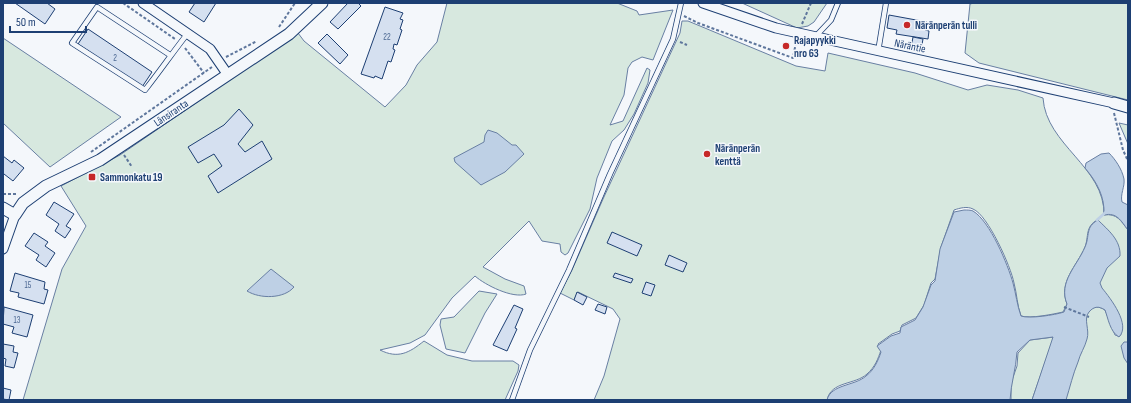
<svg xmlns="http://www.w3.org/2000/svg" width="1131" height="403" font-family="'Sofia Sans Condensed',sans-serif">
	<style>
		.green { fill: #d7e8df; stroke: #687fa3 }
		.water { fill: #bed0e5; stroke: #687fa3 }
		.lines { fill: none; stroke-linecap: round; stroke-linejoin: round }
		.stream { stroke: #bed0e5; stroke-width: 3 }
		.building { fill: #d5e0f0; stroke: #1d3f73 }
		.service-casing { stroke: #1d3f73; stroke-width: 6 }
		.minor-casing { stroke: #1d3f73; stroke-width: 11 }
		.tertiary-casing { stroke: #1d3f73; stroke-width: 13 }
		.path { stroke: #5e769c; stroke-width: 2; stroke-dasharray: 3 2; stroke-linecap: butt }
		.service { stroke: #f4f7fb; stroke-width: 4.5 }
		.minor { stroke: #f4f7fb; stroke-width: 9 }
		.tertiary { stroke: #f4f7fb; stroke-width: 11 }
		.poi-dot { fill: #c62828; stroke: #f4f7fb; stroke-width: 1.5 }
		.labels { text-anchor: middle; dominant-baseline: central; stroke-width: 3; stroke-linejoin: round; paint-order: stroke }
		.number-label { font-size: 9px; fill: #4b6792 }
		.poi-label { font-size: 11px; font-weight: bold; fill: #1d3f73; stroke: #f4f7fb; text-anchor: start }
		.street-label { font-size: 11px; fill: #1d3f73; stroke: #f4f7fb }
	</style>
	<rect width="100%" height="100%" fill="#f4f7fb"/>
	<g class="green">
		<path d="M447 3H617L637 11 639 15 673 10 653 60 642 57 632 62 628 68 624 95 610 125 623 121 647 68 650 70 648 83 634 114 624 130 612 141 597 178 590 209 568 253 565 255 561 252 560 244 542 241 529 221 483 267 505 279 524 286 526 294C513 299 485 285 475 276L452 298 425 335 410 343 380 350C398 359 409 353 424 341L447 355 472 361H513L519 365 518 371 505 400H23L62 269 86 226 61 186 120 155 298 33 304 41 385 107 406 85 417 65 437 42Z"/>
		<path d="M742 3H827L814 22 808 26 797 28Z"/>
		<path d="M974 3H1128V100L979 63 965 53 970 4Z"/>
		<path d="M682 21H688L796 66 825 71 828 53 915 73 968 90 987 85 1018 90 1043 98C1046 145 1105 167 1104 215 1117 213 1121 221 1128 230V400H1065L1087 313C1093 307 1097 305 1105 310L1115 335 1118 336 1121 335 1099 283 1111 233 1097 220C1085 227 1089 236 1085 247 1077 266 1058 282 1067 304L1063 312C1054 314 1030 319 1021 316 1017 305 1017 294 1014 283 1011 267 988 215 973 209 967 206 960 208 954 210L941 247 935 279 931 283 924 305 916 318 902 325 900 331 892 334 878 344 881 350C878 359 875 367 867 374 855 385 831 381 827 400H594L604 376 620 319 613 309 578 292 574 300 560 293 572 270 603 199 680 33Z"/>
		<path d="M3 38 121 117 50 167 3 123Z"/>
		<path d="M1119 123 1128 125V144Z"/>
		<path d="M479 291 497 294 485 313 465 353 446 349 440 325 441 319 454 317Z"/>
		<path d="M1054 337 1032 400H1011V383L1017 366 1018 353 1030 340Z"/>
	</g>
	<g class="water">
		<path d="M488 130 497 133 512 145H516L524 154 505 172 481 185 455 162 454 158 484 142 485 135Z"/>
		<path d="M1109 153C1115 159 1122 169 1124 179 1125 187 1120 194 1122 202L1128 205V230C1121 221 1117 212 1104 215 1105 197 1097 182 1085 168L1086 163 1101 154Z"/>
		<path d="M964 210C967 210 971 210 973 211 990 221 1008 265 1013 283 1016 294 1017 305 1021 316 1029 319 1055 315 1064 312L1067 304C1058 282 1077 266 1085 247 1090 236 1085 227 1098 220 1108 230 1121 240 1120 256L1107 268 1100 283 1102 288C1111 299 1131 325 1119 337 1110 332 1108 318 1105 310 1099 306 1094 306 1089 312 1083 319 1090 330 1087 339 1085 347 1080 354 1078 362 1073 374 1070 387 1066 400H1032L1053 337 1030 340 1017 352C1016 369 1011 383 1010 400H827C831 384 855 386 866 376 874 370 878 361 881 352L877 346 891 336 900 333 901 327 915 320 923 307 931 285 935 281 940 249 954 212Z"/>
		<path d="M271 269 294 287C284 299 260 299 247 291Z"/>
		<path d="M1124 342H1128V364L1124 358 1121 346Z"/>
	</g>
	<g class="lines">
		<path class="stream" d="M1097 220 1106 212"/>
	</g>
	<g class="building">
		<path d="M15 3H47L55 9 45 24Z"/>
		<path d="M195 3H216L204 22 189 12Z"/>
		<path d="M348 3H358L361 6 338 29 330 22Z"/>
		<path d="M385 7 403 13 400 19 403 20 400 29 402 30 397 45 394 44 393 49 395 50 391 62 388 61 382 79 375 76 374 78 361 74Z"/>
		<path d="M889 15 927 22 925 30 929 31 928 39 896 34 897 30 887 28Z"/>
		<path d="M88 29 152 72 142 87 78 44Z"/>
		<path d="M327 34 348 55 340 64 318 43Z"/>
		<path d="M913 37 923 39 921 50 911 48Z"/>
		<path d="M239 109 253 125 238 144 245 152 262 141 272 159 218 193 208 176 222 166 214 154 198 163 188 147 224 125Z"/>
		<path d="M3 156 12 163 14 160 24 168 13 181 4 174 3 175Z"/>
		<path d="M54 202 74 214 66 226 71 229 65 238 55 231 59 224 46 215Z"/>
		<path d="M612 232 642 245 637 256 607 243Z"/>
		<path d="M34 233 48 242 45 246 55 253 46 267 36 260 39 255 25 246Z"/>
		<path d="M669 255 687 263 683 272 665 265Z"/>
		<path d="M15 273 45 282 44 289 48 290 44 304 18 297 19 293 10 291Z"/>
		<path d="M615 273 633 279 631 283 613 277Z"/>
		<path d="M646 282 655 285 651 296 642 293Z"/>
		<path d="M577 292 587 297 583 305 574 300Z"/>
		<path d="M598 304 607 307 605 314 595 310Z"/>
		<path d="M514 305 523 309 515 328 517 329 507 351 493 345Z"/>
		<path d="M4 307 33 315 27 337 12 333 14 327 3 324Z"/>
		<path d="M3 344 14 346 13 352 18 353 14 368 5 366 6 359 3 358Z"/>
		<path d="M3 388 11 390 9 400 3 399Z"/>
	</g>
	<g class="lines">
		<g class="service-casing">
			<g id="service">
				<path d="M815 37 831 20 838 3"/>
				<path d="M878 52 886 3"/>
				<path d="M170 55 97 7 72 43 145 90C160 71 173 52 188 33"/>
				<path d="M512 400 530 350 569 270 610 174 673 39 681 3"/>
			</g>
		</g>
		<g class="minor-casing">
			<g id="minor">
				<path d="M143 3 210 49 228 75"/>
				<path d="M703 3 776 28 1114 103"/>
				<path d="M3 249 15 215"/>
			</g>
		</g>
		<g class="tertiary-casing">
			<g id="tertiary">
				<path d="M1114 103 1128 107"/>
				<path d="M3 208 15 215 23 203 46 186 100 160 289 34 322 3"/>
			</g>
		</g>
		<g class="path">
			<path d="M123 3 175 39"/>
			<path d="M684 16 698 23 793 58 796 42"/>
			<path d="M802 24 811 3"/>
			<path d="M279 27 295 3"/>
			<path d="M680 42 687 45"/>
			<path d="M185 48 204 73"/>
			<path d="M226 57 257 41"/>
			<path d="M1114 113 1123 150 1128 161"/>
			<path d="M91 152 212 67"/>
			<path d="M124 155 132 167"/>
			<path d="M3 194H17"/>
			<path d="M1064 307 1089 317"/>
		</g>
		<use href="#service" class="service"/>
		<use href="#minor" class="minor"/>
		<use href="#tertiary" class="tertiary"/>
	</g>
	<g class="poi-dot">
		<circle cx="907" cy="25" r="4"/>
		<circle cx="786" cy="46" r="4"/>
		<circle cx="707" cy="154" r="4"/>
		<rect x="88" y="173" width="8" height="8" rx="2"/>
	</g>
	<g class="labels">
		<g class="number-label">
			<text x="387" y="37">22</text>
			<text x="115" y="58">2</text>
			<text x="28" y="285">15</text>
			<text x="17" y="320">13</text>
		</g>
		<g class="poi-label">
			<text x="915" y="25">Näränperän tulli</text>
			<text x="794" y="40">Rajapyykki<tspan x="794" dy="13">nro 63</tspan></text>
			<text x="715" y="148">Näränperän<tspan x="715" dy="13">kenttä</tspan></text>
			<text x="100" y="177">Sammonkatu 19</text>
		</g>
		<g class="street-label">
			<text transform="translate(910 46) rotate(12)">Näräntie</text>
			<text transform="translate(171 113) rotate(-34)">Länsiranta</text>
		</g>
	</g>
	<rect width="1131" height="403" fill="none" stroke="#1d3f73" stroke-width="8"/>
	<path d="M10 26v6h76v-6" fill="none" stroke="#1d3f73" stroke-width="2"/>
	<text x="16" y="26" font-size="12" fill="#1d3f73" stroke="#f4f7fb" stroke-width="3" paint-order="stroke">50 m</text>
</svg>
